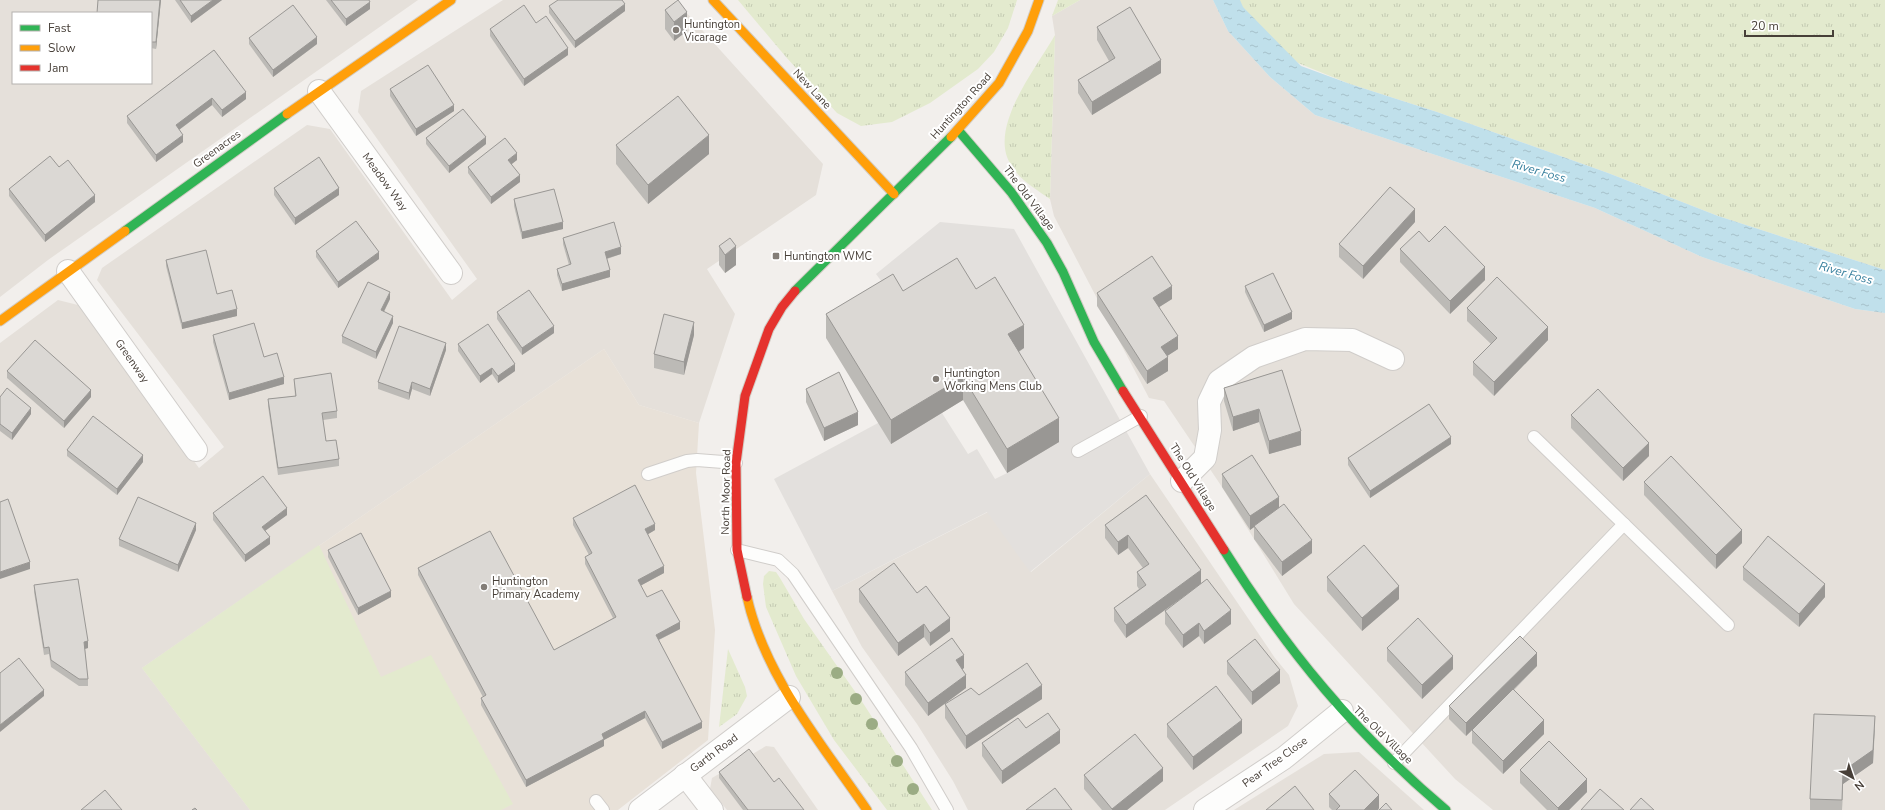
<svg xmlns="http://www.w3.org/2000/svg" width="1885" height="810" font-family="'Nunito Sans',sans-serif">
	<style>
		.residential { fill: #e5e0da; fill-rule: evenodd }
		.education { fill: #e8e1d8 }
		.grass { fill: url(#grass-tufts) }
		.pitch { fill: #e3eace }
		.parking { fill: #e3e0dd }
		.water { fill: url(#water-ripples) }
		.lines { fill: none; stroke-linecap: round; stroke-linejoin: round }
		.lane-casing { stroke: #d0cdca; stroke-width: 14 }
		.street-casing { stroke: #d0cdca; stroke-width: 24 }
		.fast-casing { stroke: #d2ccc4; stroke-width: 11 }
		.slow-casing { stroke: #d2ccc4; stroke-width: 11 }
		.jam-casing { stroke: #d2ccc4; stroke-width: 11 }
		.lane { stroke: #fdfdfc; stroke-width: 12 }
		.street { stroke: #fdfdfc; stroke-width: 22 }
		.fast { stroke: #30b455; stroke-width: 9 }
		.slow { stroke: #ff9f0a; stroke-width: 9 }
		.jam { stroke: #e5322d; stroke-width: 9 }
		.tree { fill: #9bac84 }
		.wall { fill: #bcbab6 }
		.shaded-wall { fill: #999794 }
		.building { fill: #dbd8d4; stroke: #999794 }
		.poi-dot { fill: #837d77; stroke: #fff; stroke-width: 1.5 }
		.labels { text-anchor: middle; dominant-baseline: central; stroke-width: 4; stroke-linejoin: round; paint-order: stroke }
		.poi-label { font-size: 11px; fill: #473f38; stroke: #fff; text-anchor: start }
		.street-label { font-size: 11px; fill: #473f38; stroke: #fff }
		.water-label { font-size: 12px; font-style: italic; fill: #357e9c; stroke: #fff }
	</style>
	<defs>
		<pattern id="grass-tufts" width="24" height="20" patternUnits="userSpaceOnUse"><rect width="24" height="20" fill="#e3eace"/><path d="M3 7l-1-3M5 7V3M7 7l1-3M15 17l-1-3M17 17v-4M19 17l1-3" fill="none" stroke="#c4cab2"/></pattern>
		<pattern id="water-ripples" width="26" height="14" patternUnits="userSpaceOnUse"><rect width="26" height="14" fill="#c0e0eb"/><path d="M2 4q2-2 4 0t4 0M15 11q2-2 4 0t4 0" fill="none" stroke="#a6c1ca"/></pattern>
	</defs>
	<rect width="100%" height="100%" fill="#f2efec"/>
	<g class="residential">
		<path d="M0 0H418L48 260 0 297ZM13 13H151V83H13Z"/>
		<path d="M503 0H675L823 164 816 195 707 269 735 314 699 423 639 405 604 349 142 668 250 810H0V343L58 300 78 305 199 468 224 447 97 280 102 268 307 125 330 129 452 300 477 279 358 112 361 91Z"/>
		<path d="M1080 0H1213L1228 31 1270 77 1315 115 1595 208 1702 257 1855 309 1885 313V810H1493L1455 779 1294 604 1220 484 1164 401 1149 398 1054 216 1050 199 1055 35 1052 16Z"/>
		<path d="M1150 474 1275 658 1289 675 1298 706 1288 726 1165 810H968L953 781 917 724 862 647 832 591 988 512 1031 572Z"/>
		<path d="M766 746 774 747 818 810H727L710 789 712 778Z"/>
		<path d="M1359 752 1424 810H1234L1324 754Z"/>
	</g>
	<path class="education" d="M604 349 639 405 699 423 696 473 715 630 708 740 618 810H250L142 668Z"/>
	<g class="grass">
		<path d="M738 0H1017L1008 28 994 52 978 69 930 103 892 122 861 126 837 113 786 57Z"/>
		<path d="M1058 0H1080L1052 16Z"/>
		<path d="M1236 0H1885V270L1718 216 1608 173 1437 112 1350 84 1298 63 1274 43Z"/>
		<path d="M1055 35 1050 199C1036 189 1021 181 1011 165 987 128 1037 67 1055 35Z"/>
		<path d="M769 571 776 572 780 578 804 619 861 700 932 810H887L834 740 796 676 766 607 763 584 764 576Z"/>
		<path d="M728 649 745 687 747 696 737 714 719 727Z"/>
	</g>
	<path class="pitch" d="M319 545 381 677 431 655 513 804 501 810H250L142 668Z"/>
	<path class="parking" d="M940 222 1014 229 1150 474 1030 572 987 512 832 591 774 479 878 423 942 413 968 454 977 449 995 479 1007 473 1008 358 1024 348 893 297 876 274Z"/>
	<path class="water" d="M1213 0H1240L1243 7 1301 66 1350 84 1437 112 1608 173 1718 216 1885 270V313L1855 309 1702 257 1595 208 1315 115 1270 77 1228 31Z"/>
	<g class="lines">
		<g class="lane-casing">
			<g id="lane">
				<path d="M1534 437 1728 625"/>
				<path d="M1078 451 1141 416"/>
				<path d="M648 474 687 461 697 460 736 463"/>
				<path d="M737 550 778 560 793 574 911 748 947 810"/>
				<path d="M1394 763 1624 524"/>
				<path d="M596 801 603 810"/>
			</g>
		</g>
		<g class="street-casing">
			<g id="street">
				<path d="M319 91 451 273"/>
				<path d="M68 271 196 450"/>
				<path d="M1182 481 1205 458 1210 430 1209 402 1219 381 1254 357 1305 339 1352 340 1393 359"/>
				<path d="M685 775 712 810"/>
				<path d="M640 810 789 697"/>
				<path d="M1205 810 1284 758 1342 711"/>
			</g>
		</g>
		<g class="fast-casing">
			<g id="fast">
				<path d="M958 130 1011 192 1047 243 1063 272 1094 342 1123 391"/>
				<path d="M125 231 287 114"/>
				<path d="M795 291 951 137"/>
				<path d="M1224 550C1287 651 1355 733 1446 810"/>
			</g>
		</g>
		<g class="slow-casing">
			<g id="slow">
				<path d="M713 0 894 194"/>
				<path d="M287 114 451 0"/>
				<path d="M951 137 999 83 1028 31 1039 0"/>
				<path d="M0 321 125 231"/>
				<path d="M747 597C765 677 822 744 867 810"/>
			</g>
		</g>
		<g class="jam-casing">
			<g id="jam">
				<path d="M1123 391 1224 550"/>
				<path d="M747 597 737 550 736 463 745 396 769 329 782 307 795 291"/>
			</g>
		</g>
		<use href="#lane" class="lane"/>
		<use href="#street" class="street"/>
		<use href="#fast" class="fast"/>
		<use href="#slow" class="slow"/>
		<use href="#jam" class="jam"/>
	</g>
	<g class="tree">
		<circle cx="837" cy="673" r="6"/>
		<circle cx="856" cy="699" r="6"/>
		<circle cx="872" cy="724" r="6"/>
		<circle cx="897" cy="761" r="6"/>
		<circle cx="913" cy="789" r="6"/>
	</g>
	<g class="wall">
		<path d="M161 0 156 49 151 48V13Z"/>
		<path d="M175 0H222L191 23Z"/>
		<path d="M326 0H369L370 9 346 26Z"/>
		<path d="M549 6 625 11 575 48 549 13Z"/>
		<path d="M665 10 687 31 674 41 665 29Z"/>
		<path d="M536 23 568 55 524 86 490 36V29Z"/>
		<path d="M1097 27 1161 73 1092 115 1078 93V80L1109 61 1097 40Z"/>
		<path d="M249 38 317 44 273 77 249 44Z"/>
		<path d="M214 50 246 99 222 117 212 105 179 130 183 142 156 162 127 123V116Z"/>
		<path d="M390 89 454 111 416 136 390 96Z"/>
		<path d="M426 138 486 144 449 173 426 144Z"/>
		<path d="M616 145 709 154 648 204 616 164Z"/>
		<path d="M517 160 511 164 520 182 491 204 468 173V167Z"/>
		<path d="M59 167 95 202 45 242 9 196V189Z"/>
		<path d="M274 188 339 195 295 225 274 195Z"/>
		<path d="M514 199 563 229 522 239 514 206Z"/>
		<path d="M1415 222 1363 279 1339 257V244Z"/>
		<path d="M563 238 621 254 607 259 610 277 562 291 557 275V269L569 265 563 244Z"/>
		<path d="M719 246 736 265 725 273 719 265Z"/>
		<path d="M1400 249 1485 280 1450 314 1400 262Z"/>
		<path d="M316 251 379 259 338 288 316 257Z"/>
		<path d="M166 260 217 294 237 316 182 329 166 266Z"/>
		<path d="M1245 286 1292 319 1264 332 1245 292Z"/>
		<path d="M976 289 1024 348 1019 352 1059 442 1007 473 963 400 891 444 826 338V314L903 291Z"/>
		<path d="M1097 293 1172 299 1159 307 1178 349 1167 356 1168 371 1147 384 1097 306Z"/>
		<path d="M390 299 384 312 393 323 376 359 342 343V336Z"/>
		<path d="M1467 308 1548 340 1494 396 1473 375V362L1491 344 1467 321Z"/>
		<path d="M497 312 554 333 522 355 497 319Z"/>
		<path d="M213 335 264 357 284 384 229 400 213 342Z"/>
		<path d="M694 335 684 375 654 368V354Z"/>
		<path d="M458 344 515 371 498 383 492 374 480 383 458 351Z"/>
		<path d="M446 350 430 396 412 389 409 400 378 389V382Z"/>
		<path d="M1282 370 1301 445 1269 454 1259 422 1233 431 1224 401V388Z"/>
		<path d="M7 371 91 397 64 428 7 378Z"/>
		<path d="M294 379 337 411V418L323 420 326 441 339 459V466L278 475 268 406V399L295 396Z"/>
		<path d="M806 389 858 425 824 441 806 402Z"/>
		<path d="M0 397 31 414 12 440 0 431Z"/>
		<path d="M1571 415 1649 456 1623 481 1571 428Z"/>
		<path d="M1451 444 1370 498 1348 465V458Z"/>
		<path d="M67 450 143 462 117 495 67 456Z"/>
		<path d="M1222 474 1279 507 1312 553 1282 576 1254 539V526L1250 530 1222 487Z"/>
		<path d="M1644 482 1742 543 1716 569 1644 495Z"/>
		<path d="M1146 495 1201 583 1231 624 1204 644 1199 636 1183 648 1165 624V611L1179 600 1126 638 1114 621V608L1139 589 1137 586V572L1143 568 1128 548 1118 555 1105 538V525Z"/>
		<path d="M213 513 287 515 265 531 270 544 245 562 213 520Z"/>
		<path d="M573 518 655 530 648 534 664 573 640 586 647 597 680 629 659 640 702 728 662 749 645 718 604 740V746L526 787 481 705V698L483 697 418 575V568L554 650 613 618 585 564V557L589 555 573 525Z"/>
		<path d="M196 530 178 572 119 546V539Z"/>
		<path d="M328 550 391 597 358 615 328 557Z"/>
		<path d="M1743 567 1825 597 1799 627 1743 580Z"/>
		<path d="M1327 577 1399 599 1362 631 1327 591Z"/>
		<path d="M34 585 88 648 85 649 88 679V686H79L51 667 49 654 44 655 34 592Z"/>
		<path d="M859 589 917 593 950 631 930 646 924 637 898 656 859 602Z"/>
		<path d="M1387 648 1453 669 1422 699 1387 661Z"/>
		<path d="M1227 661 1280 683 1252 705 1227 674Z"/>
		<path d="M1537 666 1514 690 1544 734 1503 774 1472 743V730L1466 736 1449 719V706Z"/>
		<path d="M964 668 962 669 966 688 928 716 905 685V672Z"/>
		<path d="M979 695 1042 699 966 749 945 718V704Z"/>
		<path d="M1167 724 1242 733 1193 770 1167 737Z"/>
		<path d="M1026 728 1060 743 1002 784 982 756V743Z"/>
		<path d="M1875 729 1873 763 1843 784 1842 810H1810V799Z"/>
		<path d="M1520 770 1587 792 1569 810H1547L1520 783Z"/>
		<path d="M719 772 804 810H743L719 778Z"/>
		<path d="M1084 775 1163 781 1127 810H1102L1084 789Z"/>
		<path d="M1329 794 1379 808 1378 810H1332L1329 807Z"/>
	</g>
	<g class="shaded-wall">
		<path d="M160 0H161L156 49V42Z"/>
		<path d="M213 0H222L191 23V16Z"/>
		<path d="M370 2V9L346 26V19Z"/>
		<path d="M625 4V11L575 48V41Z"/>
		<path d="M687 12V31L674 41V22Z"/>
		<path d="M317 37V44L273 77V70Z"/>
		<path d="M568 48V55L524 86V79Z"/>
		<path d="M1161 60V73L1092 115V102Z"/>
		<path d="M246 92V99L222 117V110Z"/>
		<path d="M212 98V105L176 132V125Z"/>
		<path d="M454 105V111L416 136V129Z"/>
		<path d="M183 135V142L156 162V155Z"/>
		<path d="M709 135V154L648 204V185Z"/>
		<path d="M486 137V144L449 173V166Z"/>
		<path d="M517 153V160L508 167V160Z"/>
		<path d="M520 175V182L491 204V197Z"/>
		<path d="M339 188V195L295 225V218Z"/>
		<path d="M95 195V202L45 242V235Z"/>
		<path d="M1415 209V222L1363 279V266Z"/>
		<path d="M563 222V229L522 239V232Z"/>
		<path d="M736 246V265L725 273V255Z"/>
		<path d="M621 247V254L605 259V252Z"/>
		<path d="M379 252V259L338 288V282Z"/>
		<path d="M1485 267V280L1450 314V301Z"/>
		<path d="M610 270V277L562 291V284Z"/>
		<path d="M1172 286V299L1153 311V298Z"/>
		<path d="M390 292V299L381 317V310Z"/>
		<path d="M237 309V316L182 329V323Z"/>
		<path d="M1292 312V319L1264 332V325Z"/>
		<path d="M393 316V323L376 359V352Z"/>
		<path d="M694 322V335L684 375V362Z"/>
		<path d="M1024 325V348L1008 358V334Z"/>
		<path d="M554 326V333L522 355V348Z"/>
		<path d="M1548 327V340L1494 396V382Z"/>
		<path d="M1178 336V349L1161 360V347Z"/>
		<path d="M446 343V350L430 396V389Z"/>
		<path d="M1168 357V371L1147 384V371Z"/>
		<path d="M515 364V371L498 383V376Z"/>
		<path d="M492 368V374L480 383V376Z"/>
		<path d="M284 377V384L229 400V393Z"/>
		<path d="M963 377V400L891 444V420Z"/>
		<path d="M412 382V389L409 400V393Z"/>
		<path d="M91 390V397L64 428V421Z"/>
		<path d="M31 408V414L12 440V433Z"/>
		<path d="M1259 409V422L1233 431V417Z"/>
		<path d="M858 412V425L824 441V428Z"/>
		<path d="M1059 418V442L1007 473V449Z"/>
		<path d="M1301 431V445L1269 454V441Z"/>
		<path d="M1451 437V444L1370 498V491Z"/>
		<path d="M1649 443V456L1623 481V468Z"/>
		<path d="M143 455V462L117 495V489Z"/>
		<path d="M1279 497V510L1250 530V516Z"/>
		<path d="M287 508V515L262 533V527Z"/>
		<path d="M196 523V530L178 572V565Z"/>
		<path d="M655 524V530L645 536V529Z"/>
		<path d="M1742 530V543L1716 569V555Z"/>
		<path d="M1128 535V548L1118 555V542Z"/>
		<path d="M270 537V544L245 562V555Z"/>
		<path d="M1312 540V553L1282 576V562Z"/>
		<path d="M30 562V569L0 579V572Z"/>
		<path d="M664 566V573L638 587V580Z"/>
		<path d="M1201 570V584L1126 638V625Z"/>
		<path d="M1825 584V597L1799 627V614Z"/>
		<path d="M1399 586V599L1362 631V618Z"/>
		<path d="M391 591V597L358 615V608Z"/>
		<path d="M1231 610V624L1204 644V631Z"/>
		<path d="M950 618V631L930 646V633Z"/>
		<path d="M680 622V629L656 641V635Z"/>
		<path d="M1199 623V636L1183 648V635Z"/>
		<path d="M924 624V637L898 656V643Z"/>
		<path d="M88 641V648L84 649V642Z"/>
		<path d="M1537 653V666L1466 736V723Z"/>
		<path d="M964 655V668L956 674V660Z"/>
		<path d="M1453 656V669L1422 699V685Z"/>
		<path d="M1280 670V683L1252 705V692Z"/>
		<path d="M966 675V688L928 716V703Z"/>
		<path d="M1042 685V699L966 749V736Z"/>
		<path d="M44 690V696L0 732V725Z"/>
		<path d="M645 711V718L604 740V746L526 787V780L602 734Z"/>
		<path d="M1875 716 1873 763 1843 784 1842 810 1843 771Z"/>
		<path d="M1242 720V733L1193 770V757Z"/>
		<path d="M1544 720V734L1503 774V761Z"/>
		<path d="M702 722V728L662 749V742Z"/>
		<path d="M1060 730V743L1002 784V771Z"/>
		<path d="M1163 768V781L1127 810H1112V809Z"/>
		<path d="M1587 779V792L1569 810H1558V808Z"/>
		<path d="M1379 795V808L1378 810H1364Z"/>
	</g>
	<g class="building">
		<path d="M98 0H160L156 42H151V13H97Z"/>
		<path d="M180 0H213L191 16Z"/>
		<path d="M331 0H369L370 2 346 19Z"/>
		<path d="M558 0H622L625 4 575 41 549 6Z"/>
		<path d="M678 0 687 12 674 22 665 10Z"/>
		<path d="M293 5 317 37 273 70 249 38Z"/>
		<path d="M524 5 536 23 546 16 568 48 524 79 490 29Z"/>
		<path d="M1130 7 1161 60 1092 102 1078 80 1115 58 1097 27Z"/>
		<path d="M214 50 246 92 222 110 212 98 176 125 183 135 156 155 127 116Z"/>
		<path d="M428 65 454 105 416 129 390 89Z"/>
		<path d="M678 96 709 135 648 185 616 145Z"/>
		<path d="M463 109 486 137 449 166 426 138Z"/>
		<path d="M505 138 517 153 508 160 520 175 491 197 468 167Z"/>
		<path d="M50 156 59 167 68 160 95 195 45 235 9 189Z"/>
		<path d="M319 157 339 188 295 218 274 188Z"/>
		<path d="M1390 187 1415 209 1363 266 1339 244Z"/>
		<path d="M554 189 563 222 522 232 514 199Z"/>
		<path d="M356 221 379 252 338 282 316 251Z"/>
		<path d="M614 222 621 247 605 252 610 270 562 284 557 269 571 264 563 238Z"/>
		<path d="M1445 226 1485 267 1450 301 1400 249 1419 231 1429 242Z"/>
		<path d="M730 238 736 246 725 255 719 246Z"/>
		<path d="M206 250 217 294 232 290 237 309 182 323 166 260Z"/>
		<path d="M1152 256 1172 286 1153 298 1178 336 1161 347 1168 357 1147 371 1097 293Z"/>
		<path d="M957 258 976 289 995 277 1024 325 1008 334 1059 418 1007 449 963 377 891 420 826 314 893 274 903 291Z"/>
		<path d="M1273 273 1292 312 1264 325 1245 286Z"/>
		<path d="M1497 277 1548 327 1494 382 1473 362 1497 338 1467 308Z"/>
		<path d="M368 282 390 292 381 310 393 316 376 352 342 336Z"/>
		<path d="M529 290 554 326 522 348 497 312Z"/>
		<path d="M664 314 694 322 684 362 654 354Z"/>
		<path d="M254 323 264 357 277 353 284 377 229 393 213 335Z"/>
		<path d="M488 324 515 364 498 376 492 368 480 376 458 344Z"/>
		<path d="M399 326 446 343 430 389 412 382 409 393 378 382Z"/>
		<path d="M35 340 91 390 64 421 7 371Z"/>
		<path d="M1282 370 1301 431 1269 441 1259 409 1233 417 1224 388Z"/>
		<path d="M839 372 858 412 824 428 806 389Z"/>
		<path d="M331 373 337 411 322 413 326 441 336 440 339 459 278 468 268 399 296 396 294 379Z"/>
		<path d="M7 388 31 408 12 433 0 424V397Z"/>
		<path d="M1598 389 1649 443 1623 468 1571 415Z"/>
		<path d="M1429 404 1451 437 1370 491 1348 458Z"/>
		<path d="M93 416 143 455 117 489 67 450Z"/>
		<path d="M1252 455 1279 497 1250 516 1222 474Z"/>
		<path d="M1671 456 1742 530 1716 555 1644 482Z"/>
		<path d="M263 476 287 508 262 527 270 537 245 555 213 513Z"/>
		<path d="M635 485 655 524 645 529 664 566 638 580 647 597 662 590 680 622 656 635 702 722 662 742 645 711 602 734 604 739 526 780 481 698 486 695 418 568 490 531 554 650 616 617 585 557 592 553 573 518Z"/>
		<path d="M1146 495 1201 570 1126 625 1114 608 1146 585 1137 572 1149 564 1128 535 1118 542 1105 525Z"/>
		<path d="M138 497 196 523 178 565 119 539Z"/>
		<path d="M8 499 30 562 0 572V502Z"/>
		<path d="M1284 504 1312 540 1282 562 1254 526Z"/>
		<path d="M361 533 391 591 358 608 328 550Z"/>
		<path d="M1768 536 1825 584 1799 614 1743 567Z"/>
		<path d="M1364 545 1399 586 1362 618 1327 577Z"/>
		<path d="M894 563 917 593 926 586 950 618 930 633 924 624 898 643 859 589Z"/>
		<path d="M78 579 88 641 84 642 88 679H79L51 660 49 647 44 648 34 585Z"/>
		<path d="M1207 579 1231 610 1204 631 1199 623 1183 635 1165 611Z"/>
		<path d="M1418 618 1453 656 1422 685 1387 648Z"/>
		<path d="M1520 636 1537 653 1466 723 1449 706Z"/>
		<path d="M952 638 964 655 956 660 966 675 928 703 905 672Z"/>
		<path d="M1255 639 1280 670 1252 692 1227 661Z"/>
		<path d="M19 658 44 690 0 725V673Z"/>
		<path d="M1027 663 1042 685 966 736 945 704 971 688 979 695Z"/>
		<path d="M1216 686 1242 720 1193 757 1167 724Z"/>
		<path d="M1513 689 1544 720 1503 761 1472 730Z"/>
		<path d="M1048 713 1060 730 1002 771 982 743 1018 718 1026 728Z"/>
		<path d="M1814 714 1875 716 1873 750 1843 771 1842 800 1810 799Z"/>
		<path d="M1135 734 1163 768 1112 809 1084 775Z"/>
		<path d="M1549 741 1587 779 1558 808 1520 770Z"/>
		<path d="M749 749 774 782 779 778 804 810H748L719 772Z"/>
		<path d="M1355 770 1379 795 1364 810H1336L1340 806 1329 794Z"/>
		<path d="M1295 786 1314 810H1266Z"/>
		<path d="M1055 788 1072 810H1026Z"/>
		<path d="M1600 789 1624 810H1581Z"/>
		<path d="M105 790 122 810H81Z"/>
		<path d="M1641 798 1654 810H1630Z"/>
		<path d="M1386 803 1392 810H1379Z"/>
		<path d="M195 808 197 810H192Z"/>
	</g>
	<g class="poi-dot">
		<circle cx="676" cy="30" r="4"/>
		<rect x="772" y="252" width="8" height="8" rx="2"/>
		<circle cx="936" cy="379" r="4"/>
		<circle cx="484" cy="587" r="4"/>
	</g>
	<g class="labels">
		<g class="poi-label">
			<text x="684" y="24">Huntington<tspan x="684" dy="13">Vicarage</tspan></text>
			<text x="784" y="256">Huntington WMC</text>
			<text x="944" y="373">Huntington<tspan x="944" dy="13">Working Mens Club</tspan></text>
			<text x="492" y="581">Huntington<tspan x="492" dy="13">Primary Academy</tspan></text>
		</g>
		<g class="street-label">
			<text transform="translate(812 89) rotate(47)">New Lane</text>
			<text transform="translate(961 106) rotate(-48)">Huntington Road</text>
			<text transform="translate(217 149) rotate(-36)">Greenacres</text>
			<text transform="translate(385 182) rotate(54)">Meadow Way</text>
			<text transform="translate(1029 198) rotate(53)">The Old Village</text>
			<text transform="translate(132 361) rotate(55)">Greenway</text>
			<text transform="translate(1193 477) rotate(58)">The Old Village</text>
			<text transform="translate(726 492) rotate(-89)">North Moor Road</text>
			<text transform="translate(1383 735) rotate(44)">The Old Village</text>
			<text transform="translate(714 753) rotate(-37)">Garth Road</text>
			<text transform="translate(1275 762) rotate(-36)">Pear Tree Close</text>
		</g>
		<g class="water-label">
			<text transform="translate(1539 171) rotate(16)">River Foss</text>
			<text transform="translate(1846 273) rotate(16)">River Foss</text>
		</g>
	</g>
	<rect x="12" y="12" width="140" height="72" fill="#ffffff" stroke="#b5b2af"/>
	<rect x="20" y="25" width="20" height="6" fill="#30b455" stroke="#b5b2af"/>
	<text x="48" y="32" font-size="12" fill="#473f38">Fast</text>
	<rect x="20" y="45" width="20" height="6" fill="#ff9f0a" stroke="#b5b2af"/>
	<text x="48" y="52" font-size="12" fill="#473f38">Slow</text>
	<rect x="20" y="65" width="20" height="6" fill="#e5322d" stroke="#b5b2af"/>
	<text x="48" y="72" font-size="12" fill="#473f38">Jam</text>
	<g transform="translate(1853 778) rotate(140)" stroke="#ffffff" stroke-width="3" paint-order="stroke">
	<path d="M0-3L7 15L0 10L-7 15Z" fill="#473f38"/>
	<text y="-6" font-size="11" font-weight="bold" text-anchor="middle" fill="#473f38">N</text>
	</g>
	<path d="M1745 30v6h88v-6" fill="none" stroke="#473f38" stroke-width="2"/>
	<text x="1751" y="30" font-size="12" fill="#473f38" stroke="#ffffff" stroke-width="3" paint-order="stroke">20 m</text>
</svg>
